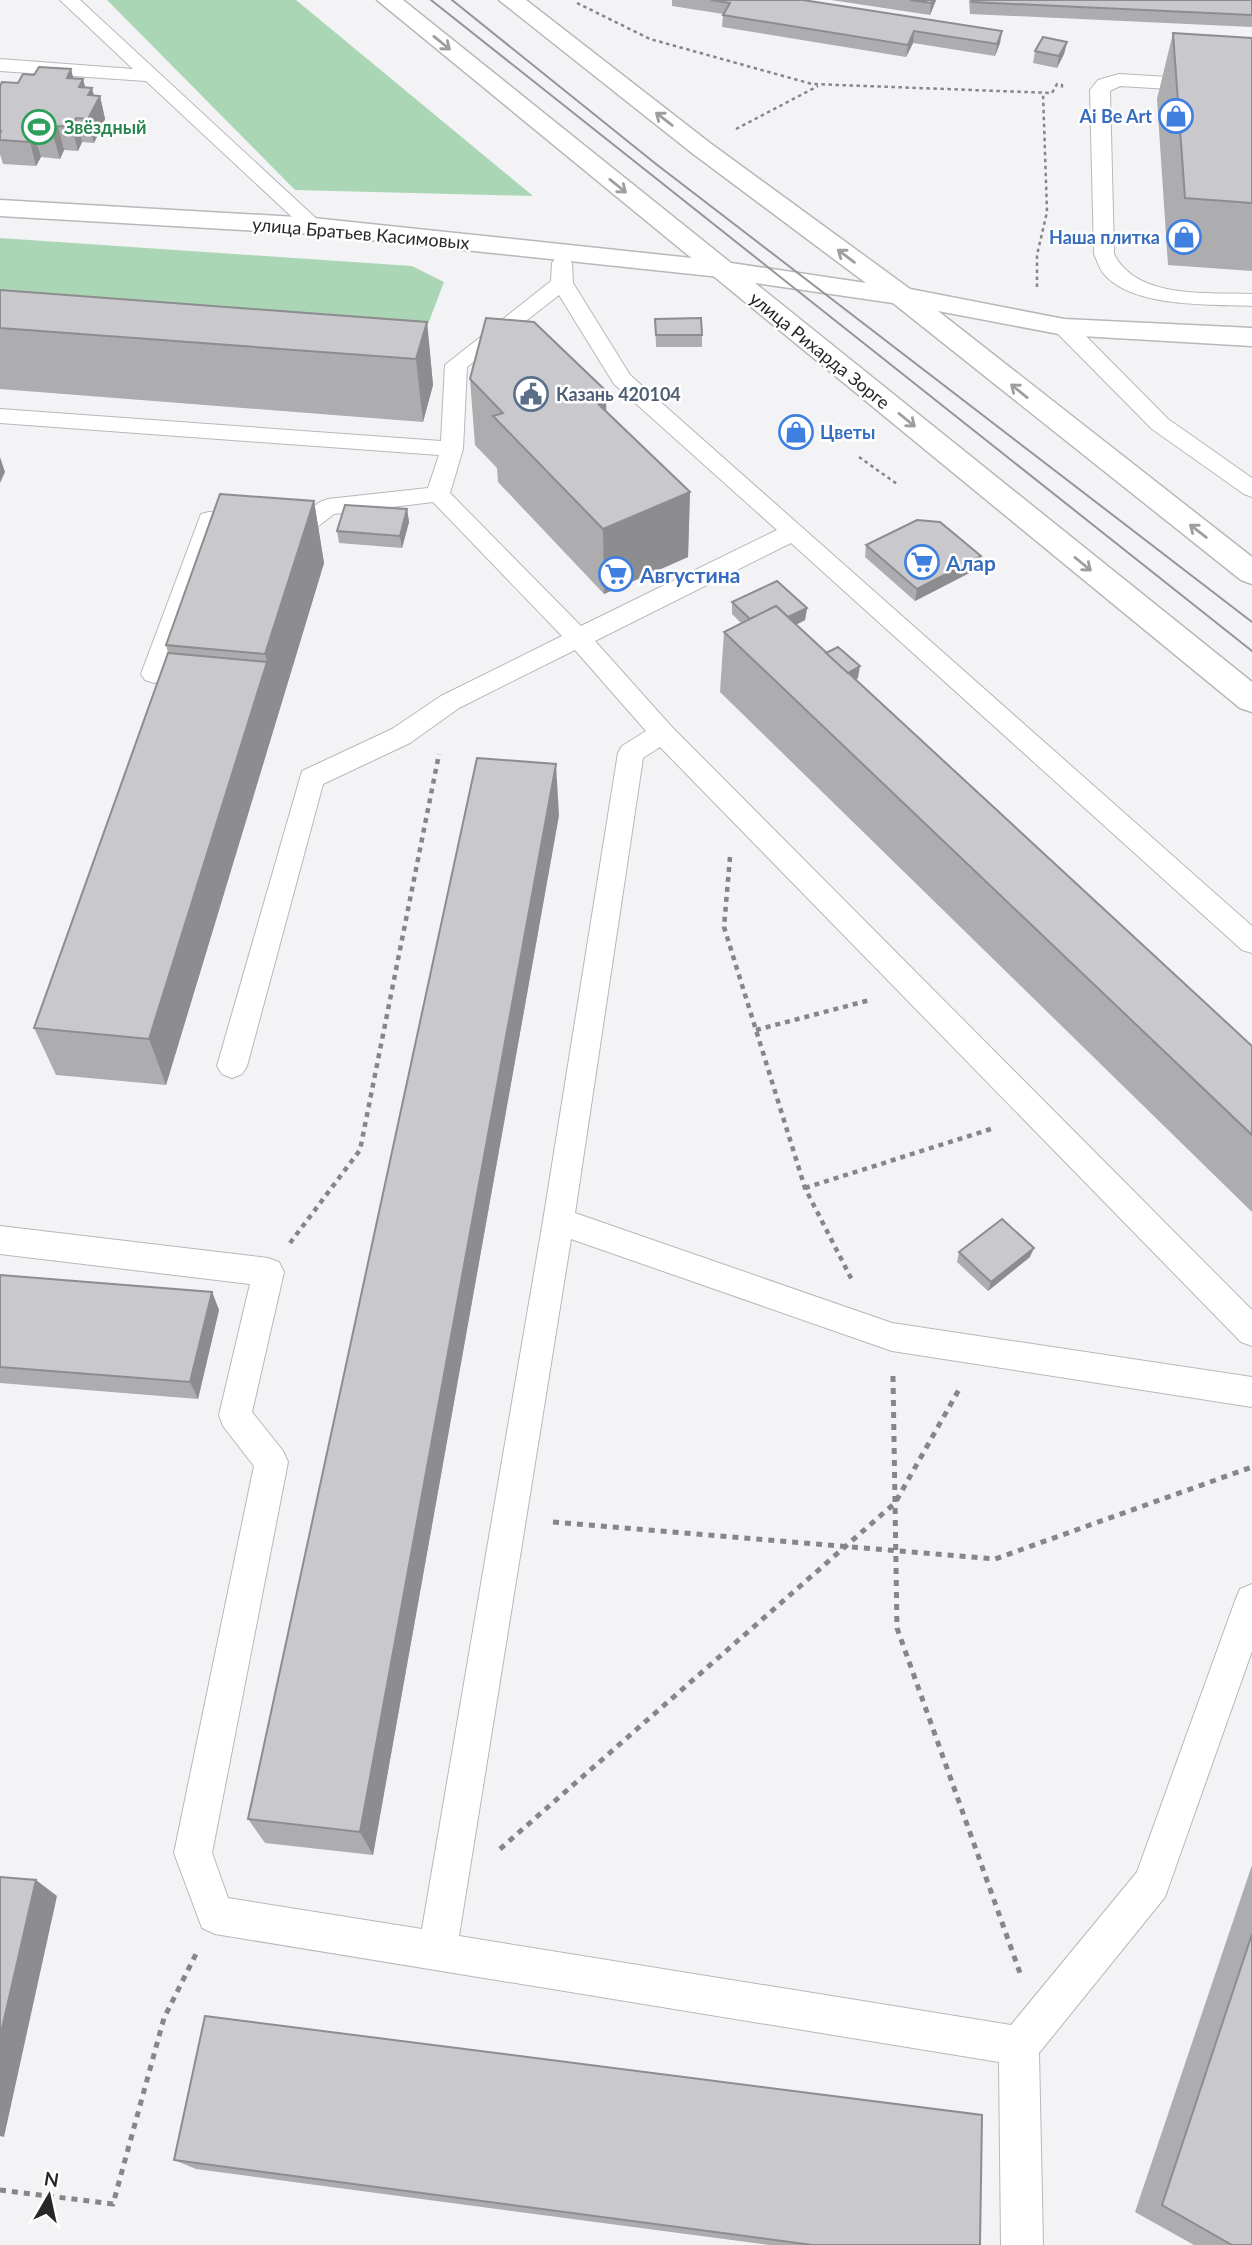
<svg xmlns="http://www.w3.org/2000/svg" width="1252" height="2245" font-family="Lato,sans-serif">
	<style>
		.green { fill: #abd6b5 }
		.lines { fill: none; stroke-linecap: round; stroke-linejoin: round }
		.lane-casing { stroke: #b8b8bb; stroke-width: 2 }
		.street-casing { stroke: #b8b8bb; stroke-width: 3 }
		.secondary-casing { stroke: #b8b8bb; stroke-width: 3 }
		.path-far2 { stroke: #868688; stroke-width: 2.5; stroke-dasharray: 3.5 3.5; stroke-linecap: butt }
		.path-far1 { stroke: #868688; stroke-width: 4.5; stroke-dasharray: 5 5; stroke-linecap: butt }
		.path { stroke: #868688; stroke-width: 5; stroke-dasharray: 6 6; stroke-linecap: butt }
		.lane { fill: #fff; fill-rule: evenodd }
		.street { fill: #fff; fill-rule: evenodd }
		.secondary { fill: #fff; fill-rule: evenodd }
		.tram { stroke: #969698; stroke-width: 2 }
		.wall { fill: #adacaf }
		.shaded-wall { fill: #8d8c8f }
		.building { fill: #c9c8cc; stroke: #8d8c8f; stroke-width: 2 }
		.oneway { stroke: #9e9e9e }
		.labels { text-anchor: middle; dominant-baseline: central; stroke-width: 5; stroke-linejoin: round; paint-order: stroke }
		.far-shop-label { font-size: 18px; font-weight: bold; fill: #366cbe; stroke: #fff; text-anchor: end }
		.far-leisure-label { font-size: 18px; font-weight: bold; fill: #27864d; stroke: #fff; text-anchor: start }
		.far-street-label { font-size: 18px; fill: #272728; stroke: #fff }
		.far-service-label { font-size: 18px; font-weight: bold; fill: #4e5e75; stroke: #fff; text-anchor: start }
		.shop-label { font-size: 21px; font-weight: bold; fill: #366cbe; stroke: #fff; text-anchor: start }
	</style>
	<rect width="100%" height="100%" fill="#f3f3f6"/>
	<g class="green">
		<path d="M107 0H296L533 196 295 190Z"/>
		<path d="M0 238 412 266 444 282 419 348 0 320Z"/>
	</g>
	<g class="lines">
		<g class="lane-casing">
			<g id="lane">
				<path d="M60 0H80L320 222 323 226 320 230H306L146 81 0 71V59L133 69Z"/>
				<path d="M1119 74 1252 82V94L1120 86 1110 91 1114 254C1137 300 1209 292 1252 294V306C1210 304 1133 308 1104 274 1099 268 1097 260 1094 254L1090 90 1098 80Z"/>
				<path d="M562 257 569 259 572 263 573 283 630 375 1252 926V953L1242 950 791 543 595 641 671 726 1252 1310V1346L1241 1342 660 747 643 758 575 1213 892 1323 1252 1377V1407L892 1351 571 1239 459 1936 1011 2025 1137 1872 1235 1601 1240 1589 1252 1584V1651L1165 1897 1039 2053 1043 2245H1001L999 2062 215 1934 202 1928 174 1853 254 1466 223 1426 219 1415 250 1284 0 1254V1226L268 1258 279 1262 284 1272 252 1412 283 1451 288 1462 212 1853 228 1898 422 1929 543 1221 618 753 622 746 646 731 575 650 459 708 410 743 323 784 247 1066 242 1074 232 1078 222 1074 217 1066 302 771 392 729 441 696 562 636 433 502 334 514 312 531 304 533 218 528 167 674 163 680 154 683 145 680 141 674 201 514 209 512 299 517 320 502 328 499 428 488 439 455 0 423V409L441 441 445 365 551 281 552 263 555 259ZM559 295 614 384 777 530 581 626 450 493 463 449 467 367Z"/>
				<path d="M1064 320 1072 322 1168 419 1252 478V497L1244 494 1152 429 1056 332 1053 327 1056 322Z"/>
			</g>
		</g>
		<g class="street-casing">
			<path id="street" d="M0 200 313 218 720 261 730 263 734 269 730 275 720 277 313 234 0 216Z"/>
		</g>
		<g class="secondary-casing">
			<path id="secondary" d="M377 0H403L731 263 866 283 692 153 499 0H526L710 143 910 289 1064 319 1252 328V346L1064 335 938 311 1252 557V584L1241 580 893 303 755 283 1252 682V712L1240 708Z"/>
		</g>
		<g class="path-far2">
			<path d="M577 3 650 39 812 84 1052 93 1057 84 1062 85V90"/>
			<path d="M736 129 818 86"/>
			<path d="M1037 287V255L1047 212 1043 93"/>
			<path d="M859 457 897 484"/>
		</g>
		<g class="path-far1">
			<path d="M730 857 724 927 805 1188 853 1282"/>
			<path d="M756 1030 870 1000"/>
			<path d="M805 1188 994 1128"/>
			<path d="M290 1243 360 1150 439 754"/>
		</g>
		<g class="path">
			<path d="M893 1376 897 1628 1020 1973"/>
			<path d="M553 1522 995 1559 1252 1467"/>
			<path d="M500 1849 895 1503 961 1386"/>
			<path d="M0 2190 113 2204 164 2018 197 1952"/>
		</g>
		<use href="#lane" class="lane"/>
		<use href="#street" class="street"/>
		<use href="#secondary" class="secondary"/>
		<g class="tram">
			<path d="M431 0 1252 651"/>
			<path d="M452 0 656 164 1252 622"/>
		</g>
	</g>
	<g class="wall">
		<path d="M672 0H803L1002 31 1000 43 995 56 913 43 906 57 722 27 723 14 672 6Z"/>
		<path d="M831 0H936L930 15Z"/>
		<path d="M969 0H1252V27L970 14Z"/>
		<path d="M1173 33 1252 38V271L1168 265 1157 99Z"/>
		<path d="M1067 42 1064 54 1057 68 1033 63 1035 51Z"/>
		<path d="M71 69 73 78 83 79 85 87 94 95 100 96 105 119 94 143 82 142 78 151 64 150 60 159 41 157 36 166 3 164 0 154V86L18 83 34 75Z"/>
		<path d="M0 290 427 322 433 385 423 422 0 389Z"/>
		<path d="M655 319 702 335V347H656Z"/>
		<path d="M470 379 606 411 690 492 688 557 604 594 498 482 497 468 475 445Z"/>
		<path d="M314 501 324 563 166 1085 56 1075 34 1028 168 653 166 645Z"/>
		<path d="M407 509 409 522 402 548 339 543 337 531Z"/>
		<path d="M866 545 979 568 915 601 865 557Z"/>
		<path d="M732 602 807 608 805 620 796 625 826 653 858 678 855 680 1252 1046V1212L720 692 724 632 741 623 732 614Z"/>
		<path d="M559 815 373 1855 265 1843 248 1819Z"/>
		<path d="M959 1252 1030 1257 988 1291 957 1262Z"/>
		<path d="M0 1275 212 1292 219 1310 198 1399 0 1383Z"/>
		<path d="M1252 1865V2245H1194L1135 2212Z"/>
		<path d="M174 2160 980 2245H769L196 2169Z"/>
	</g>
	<g class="shaded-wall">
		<path d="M933 0H936L930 15 931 3Z"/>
		<path d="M914 31 913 43 906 57 908 45Z"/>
		<path d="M1002 31 1000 43 995 56 997 44Z"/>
		<path d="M1067 42 1064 54 1057 68 1059 56Z"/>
		<path d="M71 69 77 93 67 78Z"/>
		<path d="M83 79 89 102 79 87Z"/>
		<path d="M92 88 96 103 100 96 105 119 94 143 88 119V95Z"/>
		<path d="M76 118 82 142 78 151 72 127Z"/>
		<path d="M58 126 64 150 60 159 53 135Z"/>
		<path d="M34 134 41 157 36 166 30 142Z"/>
		<path d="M427 322 433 385 423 422 416 359Z"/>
		<path d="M606 391 607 457 591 397Z"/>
		<path d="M0 457 5 472 0 483Z"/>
		<path d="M690 492 688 557 604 594 603 529Z"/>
		<path d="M314 501 324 563 166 1085 149 1039 267 662 265 654Z"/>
		<path d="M407 509 409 522 402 548 400 536Z"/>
		<path d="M981 556 979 568 915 601 917 589Z"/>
		<path d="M807 608 805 620 761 642 762 630Z"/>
		<path d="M860 666 858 678 835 691 836 679Z"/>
		<path d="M556 764 559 815 373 1855 360 1832Z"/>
		<path d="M1034 1248 1030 1257 988 1291 991 1282Z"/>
		<path d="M212 1292 219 1310 198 1399 190 1382Z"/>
		<path d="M36 1880 57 1896 4 2137 0 2136V2037Z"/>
	</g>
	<g class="building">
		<path d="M711 0H803L1002 31 997 44 914 31 908 45 723 15 730 3Z"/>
		<path d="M910 0H933L931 3Z"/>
		<path d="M972 0H1252V15L972 2Z"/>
		<path d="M1173 33 1252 38V203L1185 198Z"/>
		<path d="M1043 37 1067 42 1059 56 1035 51Z"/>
		<path d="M39 67 71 69 67 78 83 79 79 87 92 88 88 95 100 96 88 119 76 118 72 127 58 126 53 135 34 134 30 142 0 140V133L1 131H0V86L2 82 18 83 23 74 34 75Z"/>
		<path d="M0 290 427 322 416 359 0 328Z"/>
		<path d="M486 318 534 322 606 391 591 397 690 492 603 529 493 416 503 413 470 379Z"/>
		<path d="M701 318 702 335H656L655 319Z"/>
		<path d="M220 494 314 501 265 654 166 645Z"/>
		<path d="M345 505 407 509 400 536 337 531Z"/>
		<path d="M917 520 940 522 981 556 917 589 866 545Z"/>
		<path d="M777 581 807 608 788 617 776 606 750 619 732 602Z"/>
		<path d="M776 606 1252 1046V1135L724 632Z"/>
		<path d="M838 647 860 666 848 673 826 653Z"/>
		<path d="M168 653 267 662 149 1039 34 1028Z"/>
		<path d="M477 758 556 764 360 1832 248 1819Z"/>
		<path d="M1002 1219 1034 1248 991 1282 959 1252Z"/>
		<path d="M0 1275 212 1292 190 1382 0 1367Z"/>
		<path d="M0 1877 36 1880 0 2037Z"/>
		<path d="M1252 1934V2245H1232L1162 2205Z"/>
		<path d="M205 2016 982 2115 980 2245H812L174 2160Z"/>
	</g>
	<defs><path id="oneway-shaft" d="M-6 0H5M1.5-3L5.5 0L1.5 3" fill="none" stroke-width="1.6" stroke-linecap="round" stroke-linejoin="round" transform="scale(1.75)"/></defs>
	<g class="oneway">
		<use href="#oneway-shaft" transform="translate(442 43) rotate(39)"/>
		<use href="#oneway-shaft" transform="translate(664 119) rotate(-142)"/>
		<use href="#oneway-shaft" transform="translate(618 186) rotate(39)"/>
		<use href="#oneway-shaft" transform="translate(846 256) rotate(-143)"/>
		<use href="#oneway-shaft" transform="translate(1019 391) rotate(-141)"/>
		<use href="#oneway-shaft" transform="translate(907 420) rotate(39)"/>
		<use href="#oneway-shaft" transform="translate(1198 531) rotate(-142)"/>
		<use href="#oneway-shaft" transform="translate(1083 564) rotate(39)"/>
	</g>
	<defs>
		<g id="shop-ring" transform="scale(1.75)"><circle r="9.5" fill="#fff" stroke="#3f7fe0" stroke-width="1.5"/><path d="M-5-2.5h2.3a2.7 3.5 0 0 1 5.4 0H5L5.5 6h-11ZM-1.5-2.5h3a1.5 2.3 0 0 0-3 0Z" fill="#3f7fe0"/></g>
		<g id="stadium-ring" transform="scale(1.75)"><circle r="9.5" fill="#fff" stroke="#2e9e5b" stroke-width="1.5"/><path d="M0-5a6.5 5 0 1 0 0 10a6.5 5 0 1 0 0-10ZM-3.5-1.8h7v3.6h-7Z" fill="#2e9e5b"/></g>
		<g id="civic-ring" transform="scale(1.75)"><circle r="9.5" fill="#fff" stroke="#5c6f8a" stroke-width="1.5"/><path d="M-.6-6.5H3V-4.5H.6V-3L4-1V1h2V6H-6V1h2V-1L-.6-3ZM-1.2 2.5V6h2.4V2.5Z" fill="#5c6f8a"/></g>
		<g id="supermarket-ring" transform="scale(1.75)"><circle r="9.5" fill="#fff" stroke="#3f7fe0" stroke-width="1.5"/><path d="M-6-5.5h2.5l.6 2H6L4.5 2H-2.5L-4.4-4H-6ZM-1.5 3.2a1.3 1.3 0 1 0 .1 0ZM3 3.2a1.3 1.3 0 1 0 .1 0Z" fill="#3f7fe0"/></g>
	</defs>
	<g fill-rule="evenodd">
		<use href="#shop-ring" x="1176" y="116"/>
		<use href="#stadium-ring" x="39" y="127"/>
		<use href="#shop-ring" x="1184" y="237"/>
		<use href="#civic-ring" x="531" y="394"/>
		<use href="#shop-ring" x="796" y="432"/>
		<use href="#supermarket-ring" x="922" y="562"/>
		<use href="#supermarket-ring" x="616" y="574"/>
	</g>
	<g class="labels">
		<g class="far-shop-label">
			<text x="1152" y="116">Ai Be Art</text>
			<text x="1160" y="237">Наша плитка</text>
			<text x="820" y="432" text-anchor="start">Цветы</text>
		</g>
		<g class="far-leisure-label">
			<text x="64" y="127">Звёздный</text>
		</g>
		<g class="far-street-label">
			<text transform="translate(361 233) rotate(5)">улица Братьев Касимовых</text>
			<text transform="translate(820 350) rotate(39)">улица Рихарда Зорге</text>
		</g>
		<g class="far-service-label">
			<text x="556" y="394">Казань 420104</text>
		</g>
		<g class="shop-label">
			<text x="946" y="562">Алар</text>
			<text x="640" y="574">Августина</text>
		</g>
	</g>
	<g transform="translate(49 2196) rotate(9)" stroke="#ffffff" stroke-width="5" paint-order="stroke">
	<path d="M0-5L12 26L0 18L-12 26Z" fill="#272728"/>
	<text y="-10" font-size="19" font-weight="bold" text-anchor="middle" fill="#272728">N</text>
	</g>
</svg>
